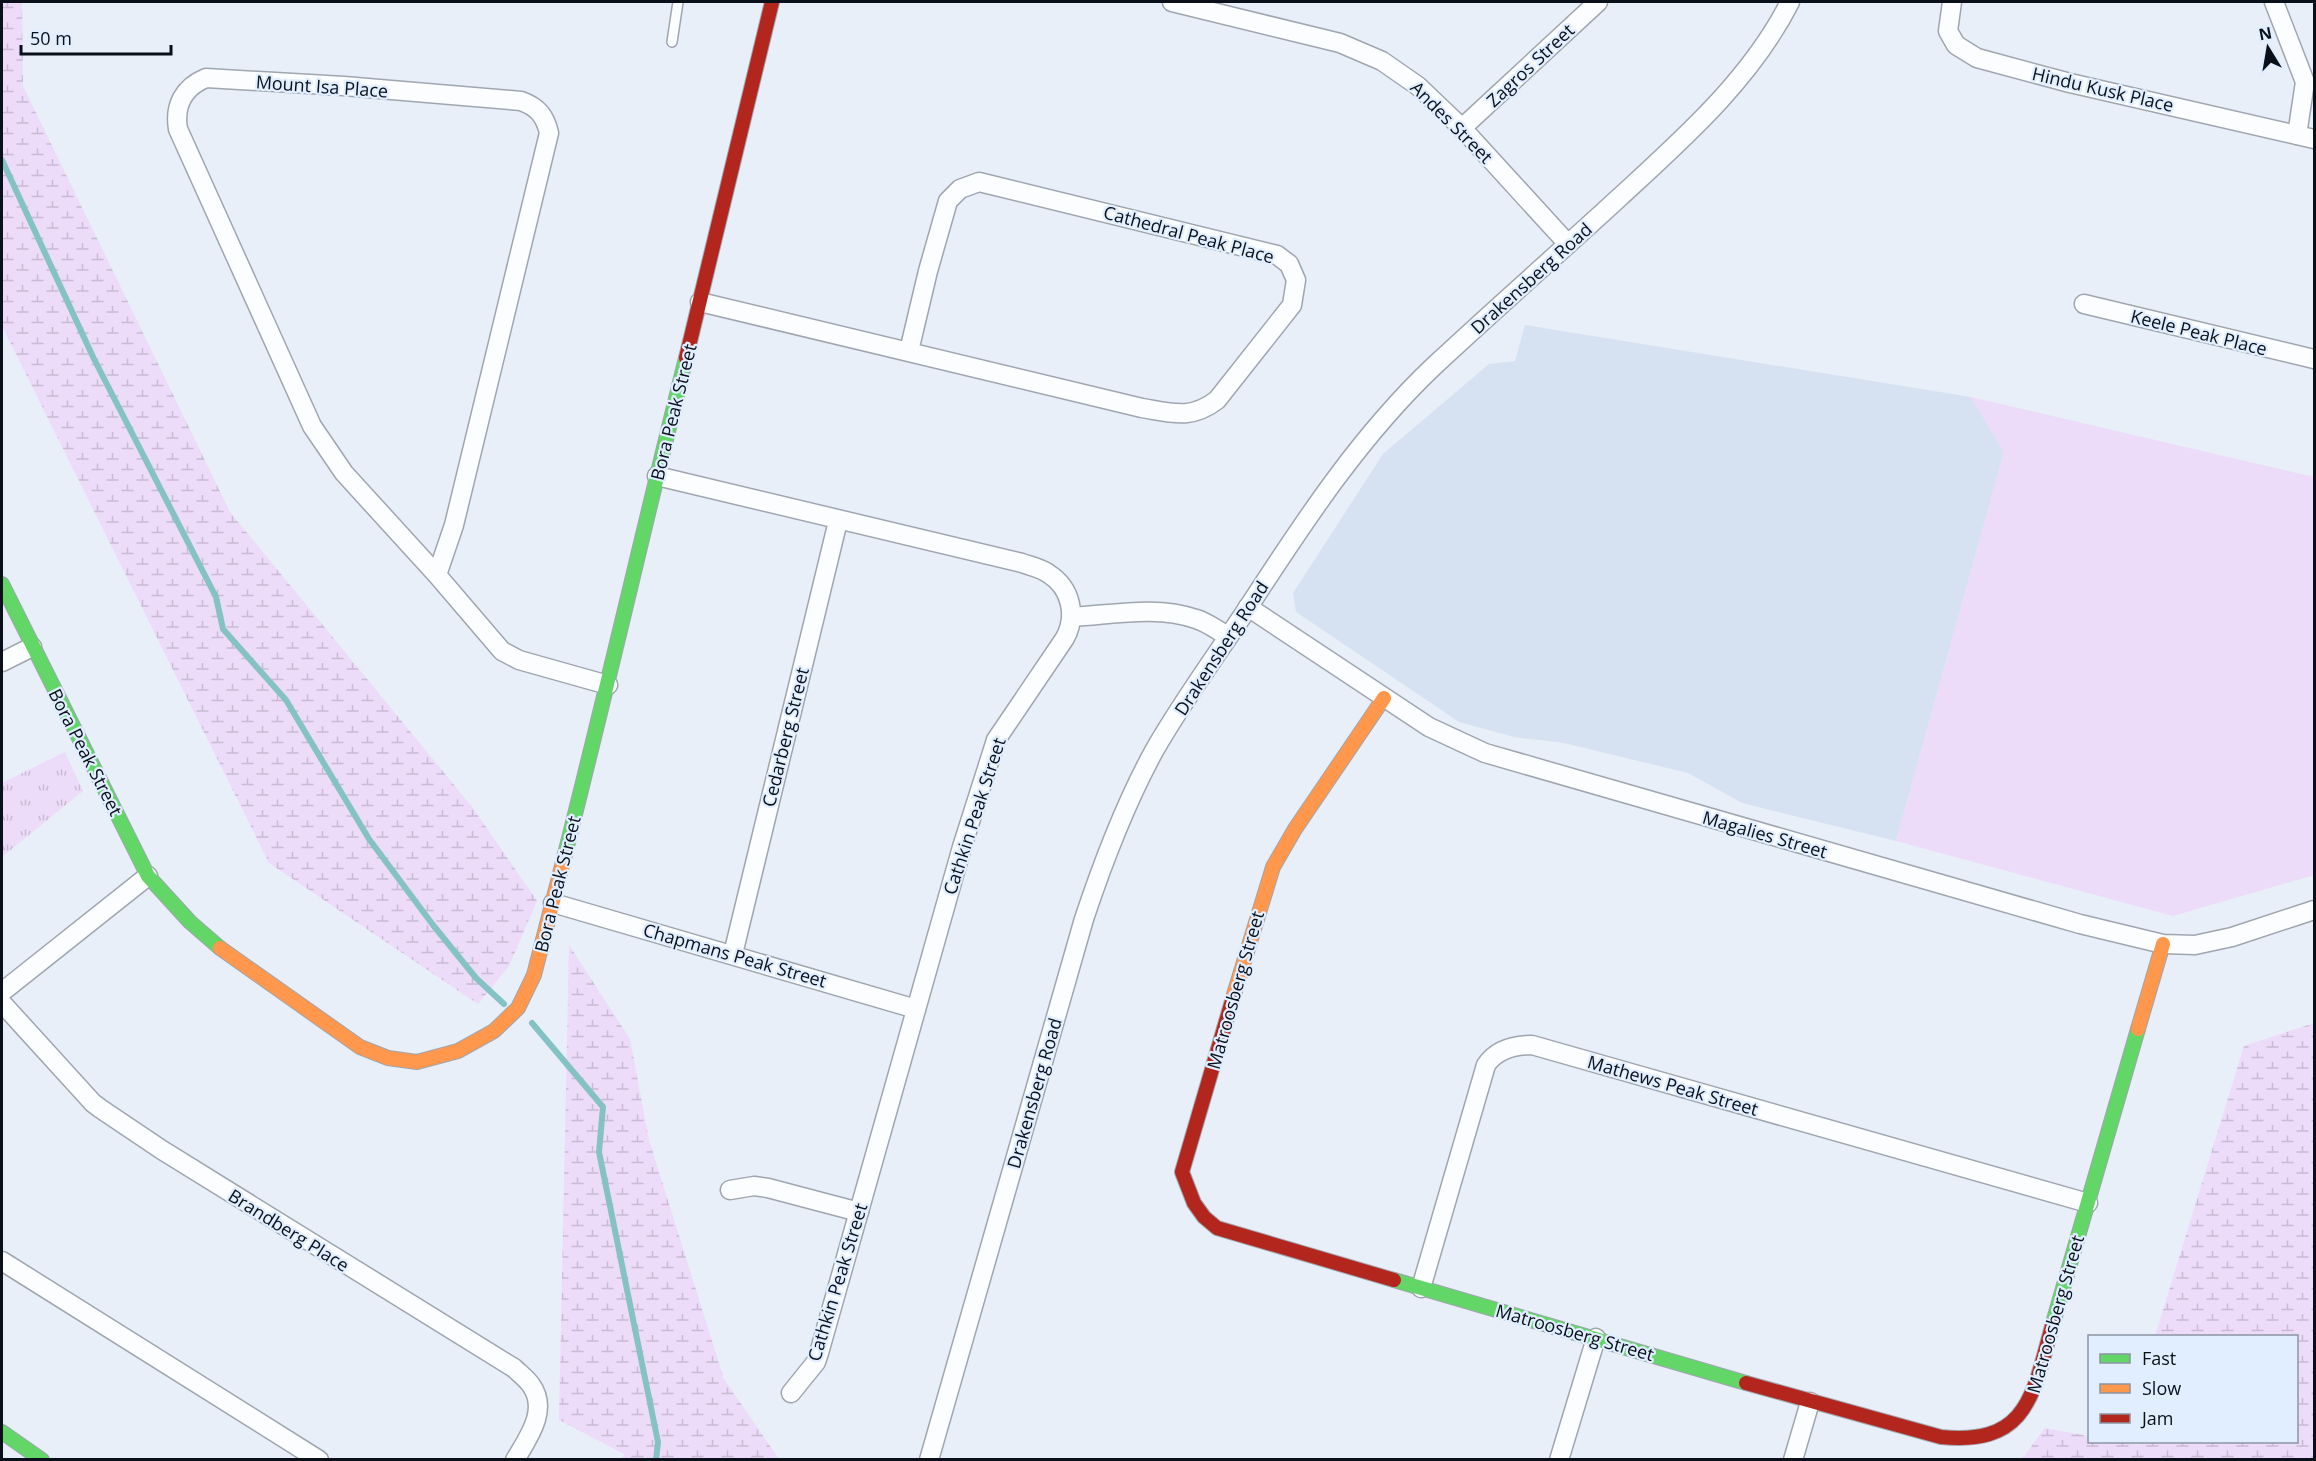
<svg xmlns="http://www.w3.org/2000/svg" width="2316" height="1461" font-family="'Open Sans',sans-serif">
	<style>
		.built { fill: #d6e2f1 }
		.wetland { fill: url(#wetland-marsh) }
		.park { fill: url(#park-tufts) }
		.garden { fill: #ecdbf9 }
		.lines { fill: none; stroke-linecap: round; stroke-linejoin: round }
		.stream { stroke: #85c2c4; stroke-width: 6 }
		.lane-casing { stroke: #9fa6af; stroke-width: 12 }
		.street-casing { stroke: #9fa6af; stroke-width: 21 }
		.fast-casing { stroke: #9fa6af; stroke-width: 16 }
		.slow-casing { stroke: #9fa6af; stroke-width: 16 }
		.jam-casing { stroke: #9fa6af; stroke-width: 16 }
		.lane { stroke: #fcfdfe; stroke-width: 9 }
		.street { stroke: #fcfdfe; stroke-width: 18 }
		.fast { stroke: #63d668; stroke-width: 14 }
		.slow { stroke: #ff974d; stroke-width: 14 }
		.jam { stroke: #b3261e; stroke-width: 14 }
		.labels { text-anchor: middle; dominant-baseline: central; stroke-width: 4.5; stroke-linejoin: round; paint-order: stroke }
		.street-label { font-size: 18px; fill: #091019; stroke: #e1eeff }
	</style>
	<defs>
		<pattern id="wetland-marsh" width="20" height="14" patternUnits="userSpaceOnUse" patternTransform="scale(1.5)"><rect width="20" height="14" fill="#ecdbf9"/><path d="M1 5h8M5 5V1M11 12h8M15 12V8" fill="none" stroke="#c9bbd5"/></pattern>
		<pattern id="park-tufts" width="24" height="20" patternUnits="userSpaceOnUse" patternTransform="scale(1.5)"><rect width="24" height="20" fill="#ecdbf9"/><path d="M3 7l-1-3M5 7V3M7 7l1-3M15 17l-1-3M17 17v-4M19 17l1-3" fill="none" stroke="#c9bbd5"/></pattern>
	</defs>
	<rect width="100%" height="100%" fill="#e8eff8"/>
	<path class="built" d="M1525 325 1971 397 2004 452 1896 841 1742 803 1688 773 1564 743 1514 737 1459 722 1296 612 1293 593 1383 454 1489 364 1515 361Z"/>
	<g class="wetland">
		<path d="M2 2H22L23 86 230 512 473 808 537 901 509 966 478 1004 269 863 2 326Z"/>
		<path d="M569 945 630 1039 649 1140 724 1379 779 1459H622L624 1454 559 1420Z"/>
		<path d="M2314 1023V1459H2022L2045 1428 2089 1436 2090 1442H2121L2140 1445V1442H2296V1336H2155L2244 1046Z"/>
	</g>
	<path class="park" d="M65 752 83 791 2 857V783Z"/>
	<path class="garden" d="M1971 397 2314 477V875L2173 916 1896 841 2004 452Z"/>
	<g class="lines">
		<g class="stream">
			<path d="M2 160 94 359 216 597 223 629 286 700 369 839 433 925 476 978 504 1004"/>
			<path d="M532 1023 603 1107 599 1152 658 1442 656 1460"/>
		</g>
		<g class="lane-casing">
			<path id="lane" d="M672 42 678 2"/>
		</g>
		<g class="street-casing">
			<g id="street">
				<path d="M1172 2 1340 43 1382 61 1418 86 1462 128 1568 244"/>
				<path d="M1952 2 1948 31 1956 45 1977 58 2070 83 2314 139"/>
				<path d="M2274 2 2305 82 2297 135"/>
				<path d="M1462 128 1598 2"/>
				<path d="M700 302 1142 408C1172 413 1191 420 1217 400L1292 305 1296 280 1289 264 1277 255 979 182 960 189 948 201 928 271 909 351"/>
				<path d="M2084 304 2314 359"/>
				<path d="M657 476 1022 563C1030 566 1041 568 1049 574 1071 588 1077 616 1065 638L996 740 962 847 819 1353 816 1362 791 1393"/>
				<path d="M437 575 454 525 549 133C545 116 538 107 521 101L344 86 206 78C184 87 174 105 178 129L312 426 344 473 437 575 502 651 519 660 608 685"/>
				<path d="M1248 607 1429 727 1485 753 2080 924 2163 944 2195 945 2232 937 2314 910"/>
				<path d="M1072 617C1112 615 1156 605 1196 619 1207 622 1218 631 1228 636"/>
				<path d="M2 662 32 647"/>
				<path d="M553 903 916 1009"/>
				<path d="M733 954 838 521"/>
				<path d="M2 992 148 876"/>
				<path d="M2 1003 93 1103 101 1109 162 1150 514 1368C519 1373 527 1379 531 1385 549 1410 528 1438 515 1460"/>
				<path d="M730 1190 754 1186 768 1188 859 1212"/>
				<path d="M2 1261 319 1460"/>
				<path d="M1421 1288 1486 1065C1496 1050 1514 1045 1532 1045L2088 1203"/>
				<path d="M929 1460 1084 919C1103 862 1125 804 1154 751 1183 700 1219 652 1251 603 1305 520 1361 435 1434 366 1495 309 1559 253 1621 196 1684 138 1751 79 1790 2"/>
				<path d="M1559 1460 1596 1338"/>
				<path d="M1793 1460 1810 1402"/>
			</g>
		</g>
		<g class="fast-casing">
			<g id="fast">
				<path d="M2 584 148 876 190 922 220 948"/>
				<path d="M565 854C607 689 645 523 686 358"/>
				<path d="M1394 1280 1746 1383"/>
				<path d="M2053 1323 2138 1029"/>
				<path d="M2 1432 42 1460"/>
			</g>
		</g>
		<g class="slow-casing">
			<g id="slow">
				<path d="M220 948 360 1047 388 1058 417 1062 458 1051 494 1031 518 1008 534 975 565 854"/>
				<path d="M1232 1001 1273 867 1295 829 1384 698"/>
				<path d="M2138 1029 2163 944"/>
			</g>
		</g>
		<g class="jam-casing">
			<g id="jam">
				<path d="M686 358 772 2"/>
				<path d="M1232 1001 1182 1172 1194 1203 1204 1217 1217 1228 1394 1280"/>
				<path d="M1746 1383 1941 1437C2030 1446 2033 1392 2053 1323"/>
			</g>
		</g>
		<use href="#lane" class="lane"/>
		<use href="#street" class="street"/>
		<use href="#fast" class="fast"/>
		<use href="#slow" class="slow"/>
		<use href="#jam" class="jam"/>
	</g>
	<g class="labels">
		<g class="street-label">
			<text transform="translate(1530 65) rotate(-43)">Zagros Street</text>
			<text transform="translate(322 86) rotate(4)">Mount Isa Place</text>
			<text transform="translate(2103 89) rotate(13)">Hindu Kusk Place</text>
			<text transform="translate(1452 122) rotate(45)">Andes Street</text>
			<text transform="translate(1189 234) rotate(15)">Cathedral Peak Place</text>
			<text transform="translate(1531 278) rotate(-42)">Drakensberg Road</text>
			<text transform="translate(2199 332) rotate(14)">Keele Peak Place</text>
			<text transform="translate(673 412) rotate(-76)">Bora Peak Street</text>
			<text transform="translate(1221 648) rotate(-57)">Drakensberg Road</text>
			<text transform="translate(785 737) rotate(-76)">Cedarberg Street</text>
			<text transform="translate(86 752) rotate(63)">Bora Peak Street</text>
			<text transform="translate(974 816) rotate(-72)">Cathkin Peak Street</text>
			<text transform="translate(1765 834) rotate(16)">Magalies Street</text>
			<text transform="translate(557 884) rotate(-76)">Bora Peak Street</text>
			<text transform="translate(735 955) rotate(16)">Chapmans Peak Street</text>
			<text transform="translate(1235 990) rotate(-74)">Matroosberg Street</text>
			<text transform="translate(1673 1085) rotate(16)">Mathews Peak Street</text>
			<text transform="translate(1034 1093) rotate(-74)">Drakensberg Road</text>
			<text transform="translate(289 1230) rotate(32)">Brandberg Place</text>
			<text transform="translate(837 1282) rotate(-73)">Cathkin Peak Street</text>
			<text transform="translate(2055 1314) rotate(-74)">Matroosberg Street</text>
			<text transform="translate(1575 1332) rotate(16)">Matroosberg Street</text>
		</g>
	</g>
	<rect width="2316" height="1461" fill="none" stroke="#091019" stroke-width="6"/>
	<rect x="2088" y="1335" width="210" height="108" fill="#e1eeff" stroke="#8b95a3" stroke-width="1.5"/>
	<rect x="2100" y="1354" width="30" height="9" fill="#63d668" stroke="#8b95a3" stroke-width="1.5"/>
	<text x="2142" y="1365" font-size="18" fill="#091019">Fast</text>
	<rect x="2100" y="1384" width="30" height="9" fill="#ff974d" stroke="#8b95a3" stroke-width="1.5"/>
	<text x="2142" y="1395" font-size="18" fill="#091019">Slow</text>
	<rect x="2100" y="1414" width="30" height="9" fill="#b3261e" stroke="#8b95a3" stroke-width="1.5"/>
	<text x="2142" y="1425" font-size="18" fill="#091019">Jam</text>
	<g transform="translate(2268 48) rotate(349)" stroke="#e1eeff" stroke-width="4.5" paint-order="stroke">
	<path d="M0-4.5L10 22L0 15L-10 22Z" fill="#091019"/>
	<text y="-9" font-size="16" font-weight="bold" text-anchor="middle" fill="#091019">N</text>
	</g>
	<path d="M21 45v9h150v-9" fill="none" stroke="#091019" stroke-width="3"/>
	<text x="30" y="45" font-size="18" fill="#091019" stroke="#e1eeff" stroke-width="4.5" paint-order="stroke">50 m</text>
</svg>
